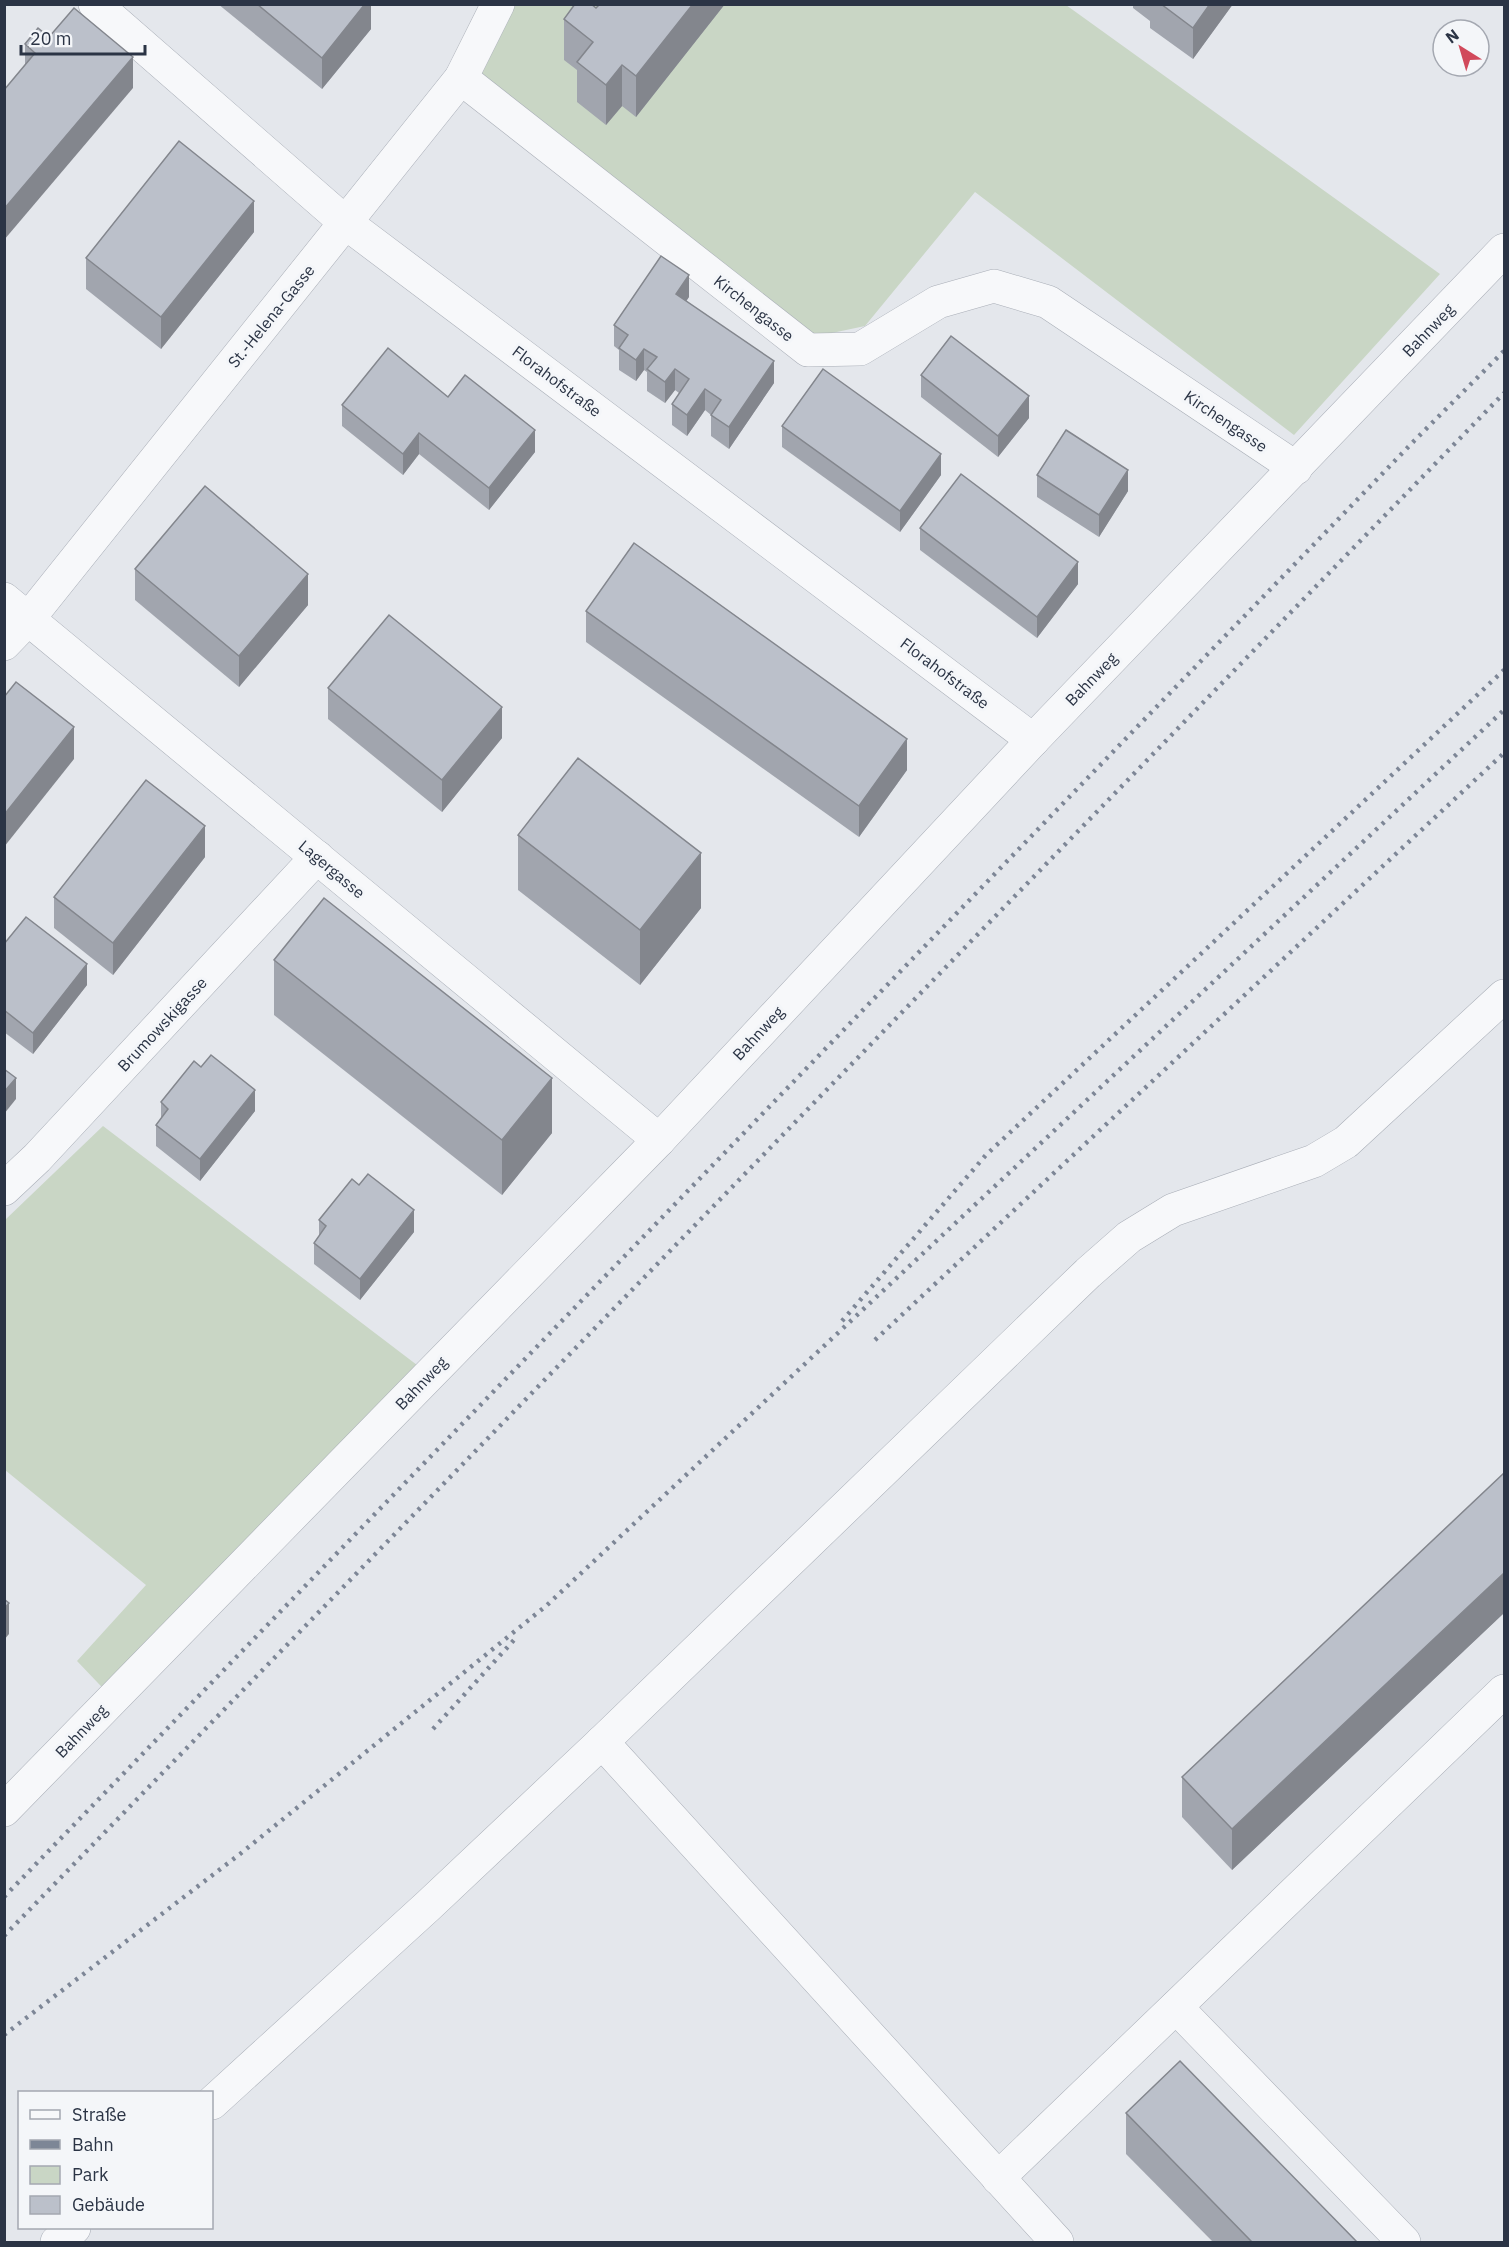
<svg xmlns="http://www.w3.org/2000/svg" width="1509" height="2247" font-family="'IBM Plex Sans',sans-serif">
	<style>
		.green { fill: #c9d6c5 }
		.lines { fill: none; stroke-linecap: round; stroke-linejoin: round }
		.minor-casing { stroke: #a9aeb7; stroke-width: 34 }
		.minor { stroke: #f7f8fa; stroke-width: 33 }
		.rail { stroke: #7d8696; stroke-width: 4.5; stroke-dasharray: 3 6; stroke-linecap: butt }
		.wall { fill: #a1a5ae }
		.shaded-wall { fill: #83868d }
		.building { fill: #bbc0ca; stroke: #83868d; stroke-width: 1.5 }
		.labels { text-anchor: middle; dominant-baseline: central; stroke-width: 6; stroke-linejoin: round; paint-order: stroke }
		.street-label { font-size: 16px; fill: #2b3445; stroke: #f4f6f9 }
	</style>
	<rect width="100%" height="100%" fill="#e4e7ec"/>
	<g class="green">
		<path d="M516 5H1066L1440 274 1294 435 975 192 865 326 813 337 471 66Z"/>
		<path d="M103 1126 438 1381 118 1704 77 1661 146 1585 5 1470V1220Z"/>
	</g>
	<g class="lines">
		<g class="minor-casing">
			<g id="minor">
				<path d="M95 4 346 223 1033 740"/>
				<path d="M461 78 808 350 860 349 938 302 994 286 1048 302 1296 468"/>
				<path d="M4 599 659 1140"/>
				<path d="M4 644 29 618 461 78 498 4"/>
				<path d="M4 1189 37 1158 317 857"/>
				<path d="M602 1742 1057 2242"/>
				<path d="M4 1810 659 1140 1033 740 1504 250"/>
				<path d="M1176 2007 1404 2242"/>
				<path d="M212 2103 429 1905 602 1742 1088 1273 1129 1237 1173 1210 1314 1161 1346 1142 1504 996"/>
				<path d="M998 2178 1504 1691"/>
				<path d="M57 2242 74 2228"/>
			</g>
		</g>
		<use href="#minor" class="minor"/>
		<g class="rail">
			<path d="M842 1321 986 1155 1504 670"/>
			<path d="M875 1340 1504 753"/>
			<path d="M433 1729 514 1640"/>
			<path d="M4 1897 1414 441 1504 351"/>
			<path d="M4 1936 1504 393"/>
			<path d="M4 2035 240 1854 546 1606 1504 710"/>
		</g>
	</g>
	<g class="wall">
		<path d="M218 4H371V29L322 89Z"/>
		<path d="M725 4 636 117 622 106 606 125 577 102V70L564 60V19L596 8Z"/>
		<path d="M1133 4H1233L1193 59 1150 28V21L1133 8Z"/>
		<path d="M25 44 133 88 25 66Z"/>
		<path d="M254 232 161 349 86 289V258Z"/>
		<path d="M689 297 686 301 774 383 729 449 711 436V415L705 410 687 436 672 425V404L679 393 675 390 665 403 647 391V372L644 370 636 381 619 370V350L614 346V325Z"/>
		<path d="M921 375 1029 418 998 457 921 397Z"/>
		<path d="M448 397 535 452 489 510 419 454 403 475 342 426V405Z"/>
		<path d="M782 426 941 475 900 532 782 447Z"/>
		<path d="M1037 475 1128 491 1099 537 1037 497Z"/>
		<path d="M920 528 1078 584 1037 638 920 550Z"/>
		<path d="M135 569 308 605 239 687 135 600Z"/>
		<path d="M586 611 907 770 859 837 586 642Z"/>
		<path d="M328 688 502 738 442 812 328 719Z"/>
		<path d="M518 835 701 908 640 985 518 890Z"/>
		<path d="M205 857 113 975 54 928V897Z"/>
		<path d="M4 944 87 985 33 1054 4 1032Z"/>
		<path d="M274 960 552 1133 502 1195 274 1015Z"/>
		<path d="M161 1102 255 1111 200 1181 156 1146V1125L161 1119Z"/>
		<path d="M319 1220 414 1232 360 1300 314 1264V1243L319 1236Z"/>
		<path d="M1504 1473V1613L1232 1870 1182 1817V1777Z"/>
		<path d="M1126 2113 1357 2242H1213L1126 2154Z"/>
	</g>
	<g class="shaded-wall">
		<path d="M365 4H371V29L322 89V58Z"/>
		<path d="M693 4H725L636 117V76Z"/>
		<path d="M1210 4H1233L1193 59V28Z"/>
		<path d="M133 57V88L4 240V209Z"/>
		<path d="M622 65V106L606 125V85Z"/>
		<path d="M254 201V232L161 349V317Z"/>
		<path d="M689 275V297L676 316V294Z"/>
		<path d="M644 349V370L636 381V360Z"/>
		<path d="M774 361V383L729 449V427Z"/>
		<path d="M675 369V390L665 403V382Z"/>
		<path d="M705 389V410L687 436V415Z"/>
		<path d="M1029 396V418L998 457V436Z"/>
		<path d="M535 430V452L489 510V488Z"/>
		<path d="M419 433V454L403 475V454Z"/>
		<path d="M941 454V475L900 532V511Z"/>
		<path d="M1128 470V491L1099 537V515Z"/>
		<path d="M1078 562V584L1037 638V617Z"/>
		<path d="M308 574V605L239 687V656Z"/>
		<path d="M502 707V738L442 812V780Z"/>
		<path d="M74 727V759L4 847V815Z"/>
		<path d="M907 739V770L859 837V806Z"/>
		<path d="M205 826V857L113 975V943Z"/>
		<path d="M701 853V908L640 985V930Z"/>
		<path d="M87 964V985L33 1054V1033Z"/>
		<path d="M16 1078V1099L4 1114V1092Z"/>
		<path d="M552 1078V1133L502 1195V1140Z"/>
		<path d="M255 1090V1111L200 1181V1159Z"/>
		<path d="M414 1210V1232L360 1300V1279Z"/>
		<path d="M1504 1573V1613L1232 1870V1829Z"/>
		<path d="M9 1603V1634L4 1640V1609Z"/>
	</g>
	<g class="building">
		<path d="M257 4H365L322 58Z"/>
		<path d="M575 4H591L596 8 600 4H693L636 76 622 65 606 85 577 62 593 42 564 19Z"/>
		<path d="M1161 4H1210L1193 28Z"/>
		<path d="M74 8 133 57 4 209V90L35 53 25 44 38 28 49 37Z"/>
		<path d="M179 141 254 201 161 317 86 258Z"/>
		<path d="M661 256 689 275 676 294 774 361 729 427 711 415 721 400 705 389 687 415 672 404 689 379 675 369 665 382 647 369 657 357 644 349 636 360 619 348 628 335 614 325Z"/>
		<path d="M951 336 1029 396 998 436 921 375Z"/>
		<path d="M388 348 448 397 465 375 535 430 489 488 419 433 403 454 342 405Z"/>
		<path d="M823 369 941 454 900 511 782 426Z"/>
		<path d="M1066 430 1128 470 1099 515 1037 475Z"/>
		<path d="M961 474 1078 562 1037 617 920 528Z"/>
		<path d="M205 486 308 574 239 656 135 569Z"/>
		<path d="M634 543 907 739 859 806 586 611Z"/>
		<path d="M389 615 502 707 442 780 328 688Z"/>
		<path d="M16 682 74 727 4 815V697Z"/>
		<path d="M578 758 701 853 640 930 518 835Z"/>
		<path d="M146 780 205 826 113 943 54 897Z"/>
		<path d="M324 898 552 1078 502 1140 274 960Z"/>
		<path d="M26 917 87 964 33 1033 4 1010V944Z"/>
		<path d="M211 1055 255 1090 200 1159 156 1125 168 1109 161 1102 194 1061 201 1067Z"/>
		<path d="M4 1069 16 1078 4 1092Z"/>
		<path d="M368 1174 414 1210 360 1279 314 1243 326 1226 319 1220 352 1179 359 1185Z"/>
		<path d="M1504 1473V1573L1232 1829 1182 1777Z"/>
		<path d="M4 1599 9 1603 4 1609Z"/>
		<path d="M1180 2061 1357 2242H1252L1126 2113Z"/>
	</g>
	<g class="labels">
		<g class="street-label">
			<text transform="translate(754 308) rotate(38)">Kirchengasse</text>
			<text transform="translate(271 316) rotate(-51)">St.-Helena-Gasse</text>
			<text transform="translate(1428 330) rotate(-46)">Bahnweg</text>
			<text transform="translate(557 381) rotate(37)">Florahofstraße</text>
			<text transform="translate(1226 421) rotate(34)">Kirchengasse</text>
			<text transform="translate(945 673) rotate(37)">Florahofstraße</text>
			<text transform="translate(1091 679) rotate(-46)">Bahnweg</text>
			<text transform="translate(332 869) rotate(40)">Lagergasse</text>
			<text transform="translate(162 1024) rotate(-47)">Brumowskigasse</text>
			<text transform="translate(758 1033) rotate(-47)">Bahnweg</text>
			<text transform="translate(421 1383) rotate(-46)">Bahnweg</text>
			<text transform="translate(81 1731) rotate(-46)">Bahnweg</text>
		</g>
	</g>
	<rect width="1509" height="2247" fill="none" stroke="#2b3445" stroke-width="12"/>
	<rect x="18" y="2091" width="195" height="138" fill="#f4f6f9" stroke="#a4a8b1" stroke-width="1.5"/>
	<rect x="30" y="2110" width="30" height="9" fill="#f7f8fa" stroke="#a4a8b1" stroke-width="1.5"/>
	<text x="72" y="2121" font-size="18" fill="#2b3445">Straße</text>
	<rect x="30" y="2140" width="30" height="9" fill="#7d8696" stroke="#a4a8b1" stroke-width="1.5"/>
	<text x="72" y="2151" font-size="18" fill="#2b3445">Bahn</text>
	<rect x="30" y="2166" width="30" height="18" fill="#c9d6c5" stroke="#a4a8b1" stroke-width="1.5"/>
	<text x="72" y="2181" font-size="18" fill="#2b3445">Park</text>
	<rect x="30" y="2196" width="30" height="18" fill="#bbc0ca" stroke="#a4a8b1" stroke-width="1.5"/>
	<text x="72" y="2211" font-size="18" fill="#2b3445">Gebäude</text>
	<g transform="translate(1461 48) rotate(323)"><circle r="28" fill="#f4f6f9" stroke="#a4a8b1" stroke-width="1.5"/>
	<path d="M0-4.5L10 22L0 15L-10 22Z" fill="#d1495b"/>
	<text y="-9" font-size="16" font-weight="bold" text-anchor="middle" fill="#2b3445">N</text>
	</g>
	<path d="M21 45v9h124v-9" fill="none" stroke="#2b3445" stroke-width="3"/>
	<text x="30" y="45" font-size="18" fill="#2b3445" stroke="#f4f6f9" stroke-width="4.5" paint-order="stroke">20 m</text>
</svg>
